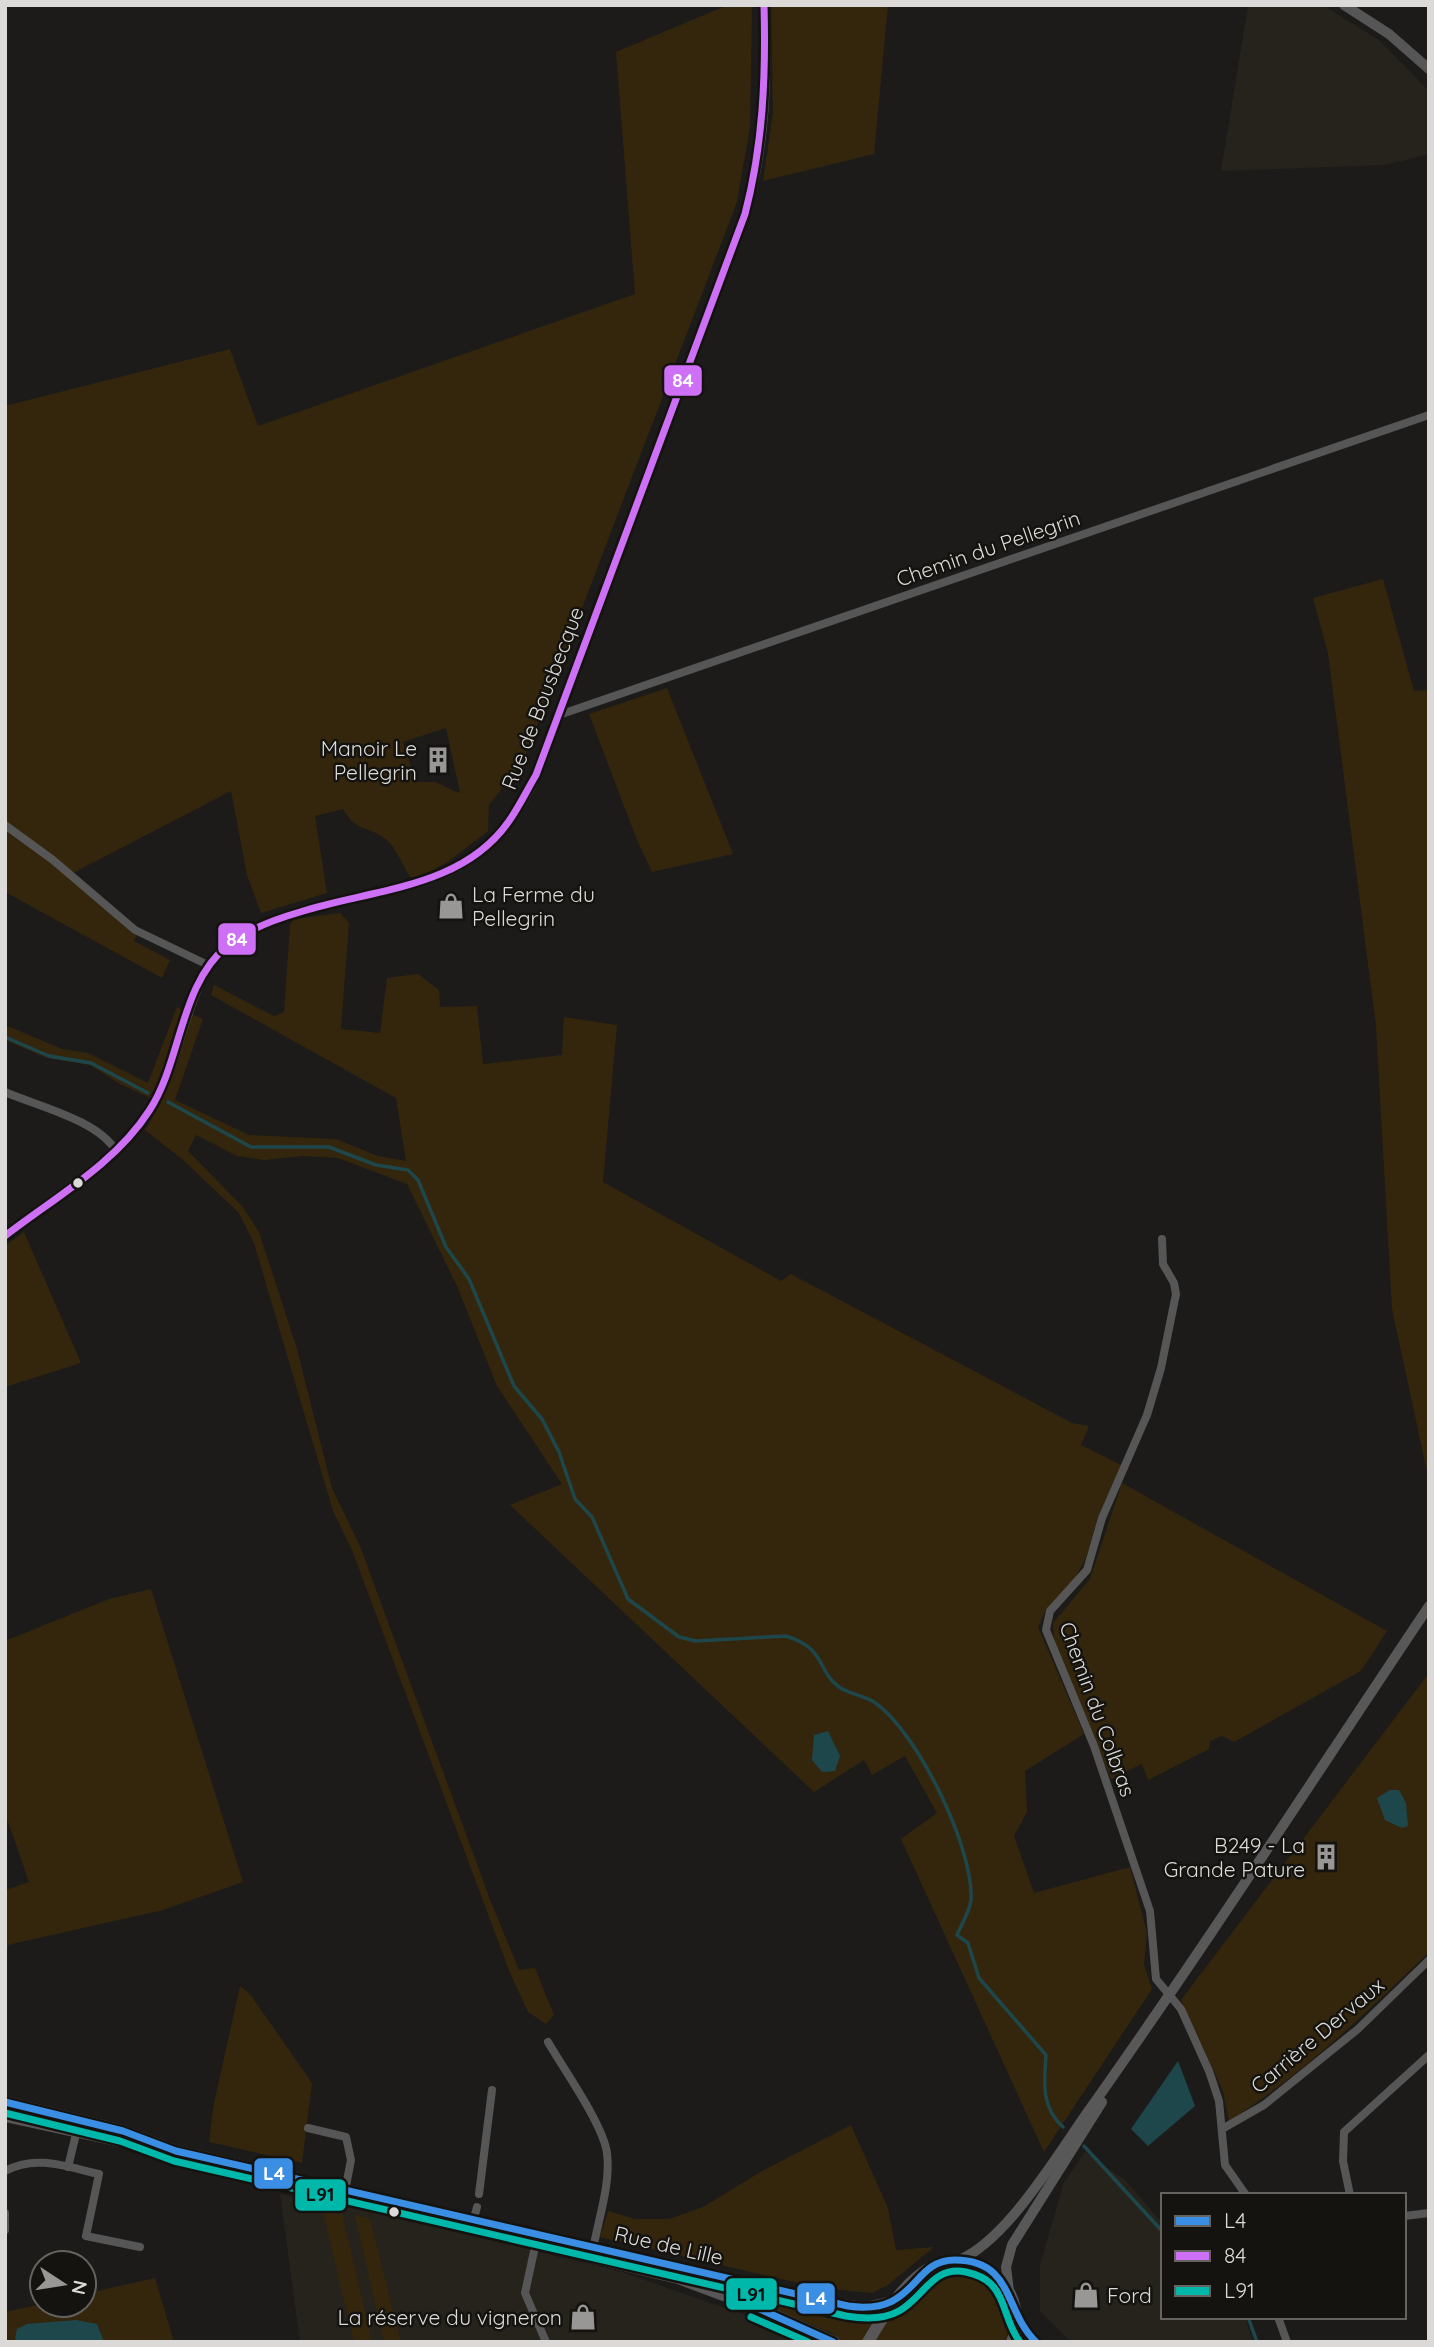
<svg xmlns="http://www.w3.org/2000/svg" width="1434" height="2347" font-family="Quicksand,sans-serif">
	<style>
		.built { fill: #26231c }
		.green { fill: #33260d; fill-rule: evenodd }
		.water { fill: #1e474c }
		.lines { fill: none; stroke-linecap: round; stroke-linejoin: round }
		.stream { stroke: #1e474c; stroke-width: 3.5 }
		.minor { stroke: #565656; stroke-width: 8 }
		.tertiary { stroke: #565656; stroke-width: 10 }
		.secondary { stroke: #585858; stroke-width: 10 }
		.primary { stroke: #585656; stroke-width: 12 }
		.bus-1-casing { stroke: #141310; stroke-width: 12 }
		.bus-2-casing { stroke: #141310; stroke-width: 12 }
		.bus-3-casing { stroke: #141310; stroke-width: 12 }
		.bus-1 { stroke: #3a8ee3; stroke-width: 7 }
		.bus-2 { stroke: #ce70f6; stroke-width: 7 }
		.bus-3 { stroke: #00b8aa; stroke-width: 7 }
		.bus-dot { fill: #dbdad8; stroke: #141310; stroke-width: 2.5 }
		.labels { text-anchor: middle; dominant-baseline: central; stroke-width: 5; stroke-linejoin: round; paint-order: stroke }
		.street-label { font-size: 21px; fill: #dbdad8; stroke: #141310 }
		.poi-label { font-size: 21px; fill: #dbdad8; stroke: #141310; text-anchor: end }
		.line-badge { stroke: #141310; stroke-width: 2.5 }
		.badge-label { font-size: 19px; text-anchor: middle; font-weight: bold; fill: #fff }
		.pale-badge-label { font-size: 19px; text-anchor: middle; font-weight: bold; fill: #111 }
	</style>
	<rect width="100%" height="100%" fill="#1c1b1a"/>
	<g class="built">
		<path d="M1248 5H1323L1379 40 1429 91V154L1385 165 1221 171Z"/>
		<path d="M1085 2152 1126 2181 1163 2224V2317H1245L1253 2342H1078L1068 2339 1040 2311V2265L1064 2182Z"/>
		<path d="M280 2194 358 2208 622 2272 751 2317 799 2342H300Z"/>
	</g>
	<g class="green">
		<path d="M728 5H752L750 127 737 202 524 760 489 805 488 831 449 861 419 878 410 877C403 866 395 845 384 838 366 825 357 833 343 809L315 816 327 893 261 913 247 875 231 791 75 872 70 878 137 936 134 941 170 960 162 978 5 892V406L230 349 258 426 635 294 616 52ZM446 728 460 792 459 793 435 782H416L403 742Z"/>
		<path d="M771 5H888L874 154 763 181 773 113Z"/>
		<path d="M1383 579 1414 691 1429 690V1481L1392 1309 1376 1026 1328 653 1313 598Z"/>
		<path d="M667 688 733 854 652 872 637 840 589 714Z"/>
		<path d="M340 913 349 923 341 1029 380 1033 387 978 418 974 439 990 440 1007 477 1006 483 1064 562 1055 564 1017 617 1025 603 1182 781 1281 791 1274 1072 1423 1089 1426 1081 1445 1121 1465 1098 1517 1086 1558 1073 1582 1045 1612 1038 1627 1084 1734 1025 1771 1027 1812 1014 1836 1034 1893 1130 1867 1147 1933 1144 1965 1152 1989 1044 2152 901 1839 937 1813 905 1756 872 1775 864 1760 814 1792 510 1505 562 1484 497 1386 457 1286 407 1184 338 1158 303 1156 264 1160 237 1156 196 1135 188 1151 242 1206 259 1232 297 1349 332 1488 360 1546 491 1902 519 1970 535 1968 554 2015 546 2024 528 2012 510 1973 352 1550 333 1511 254 1243 238 1212 183 1160 145 1130 161 1103 120 1084 90 1065 47 1058 5 1040V1025L62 1049 88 1053 148 1083 177 1007 203 1019 175 1100 249 1135 336 1139 378 1156 406 1161 396 1098 211 995 214 985 274 1016 284 1012 290 925 294 919Z"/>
		<path d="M24 1232 81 1363 5 1387V1246Z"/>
		<path d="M1122 1483 1387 1631 1361 1671 1234 1742 1222 1736 1210 1741 1209 1749 1148 1780 1142 1764 1111 1779 1054 1639 1053 1623 1090 1579Z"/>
		<path d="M151 1589 243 1882 163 1910 8 1945 5 1981V1890L29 1882 5 1813V1641L109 1599Z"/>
		<path d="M1429 1673V1952C1366 2013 1304 2073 1229 2121L1223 2091 1181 2000Z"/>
		<path d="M240 1986 250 1994 312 2083 302 2163 209 2142 214 2103Z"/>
		<path d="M851 2125 888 2208 896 2250 934 2247 888 2285 872 2293 820 2288 600 2237 608 2211 635 2219H669L703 2207 762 2171Z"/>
		<path d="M322 2208 341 2209 372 2342H354Z"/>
		<path d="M355 2215 370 2219 401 2342H384Z"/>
		<path d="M949 2267C992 2265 1021 2301 1005 2342H874C890 2312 917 2277 949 2267Z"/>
		<path d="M155 2278 174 2342H5V2312L42 2304 84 2305V2294Z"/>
		<path d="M728 2286 809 2306 877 2315 861 2342H844L832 2333 726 2290Z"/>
	</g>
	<g class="water">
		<path d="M828 1731 840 1756 835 1771 822 1772 812 1760 814 1735Z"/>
		<path d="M1390 1790H1399L1406 1803 1408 1826 1402 1828 1385 1820 1377 1798Z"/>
		<path d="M1178 2061 1195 2106 1148 2146 1131 2129Z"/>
		<path d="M76 2320 97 2324 104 2342H17L15 2338 17 2329 27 2324Z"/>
	</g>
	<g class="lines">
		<g class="stream">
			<path d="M5 1037 49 1056 91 1063 148 1093"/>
			<path d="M168 1102 251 1147H329L376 1165 408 1170 418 1180 446 1247 469 1279 514 1386 542 1419 559 1452 575 1499 592 1517 628 1599 679 1637 696 1641 786 1636C826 1648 817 1671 839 1687 849 1694 863 1695 874 1702 917 1731 974 1848 971 1900 970 1911 961 1925 957 1935L968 1943 979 1978 1046 2055C1044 2082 1041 2108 1063 2127"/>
			<path d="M1084 2146 1163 2232"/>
			<path d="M1248 2317 1257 2342"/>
		</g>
		<g class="minor">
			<path d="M559 715 1429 415"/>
			<path d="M5 825 53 860 135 930 208 965"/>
			<path d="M5 1092C37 1106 98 1120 116 1151"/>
			<path d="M1162 1239 1163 1264 1174 1283 1176 1294 1161 1368 1147 1415 1102 1518 1087 1570 1050 1611 1046 1630 1094 1746 1150 1911 1156 1979 1181 2009 1209 2071 1219 2101 1225 2165 1246 2195"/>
			<path d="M548 2042C564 2070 603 2124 607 2153 611 2184 598 2220 593 2250"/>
			<path d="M308 2128 346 2137 351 2160 345 2191"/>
			<path d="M1222 2129 1264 2105 1358 2029 1429 1960"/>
			<path d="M68 2167 77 2130"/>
			<path d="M5 2171C36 2154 67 2167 99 2174L86 2236 140 2247"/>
			<path d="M479 2194 492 2090"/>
			<path d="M1350 2195 1343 2161 1344 2132 1429 2055"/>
			<path d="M5 2213V2230"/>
			<path d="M1404 2216 1429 2213"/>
			<path d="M473 2222 477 2207"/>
			<path d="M536 2242 525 2293 546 2342"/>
			<path d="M1278 2317 1287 2342"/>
		</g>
		<g class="tertiary">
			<path d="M1344 5 1389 34 1429 69"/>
			<path d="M5 1236C54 1196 112 1165 149 1112 182 1063 186 972 230 943 343 868 469 927 536 775L745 214C766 144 767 77 764 5"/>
		</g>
		<g class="secondary">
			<path d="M959 2260C1009 2239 1060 2150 1092 2106 1208 1942 1317 1773 1429 1606"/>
			<path d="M1009 2291 1006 2267 1012 2245 1102 2102"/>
			<path d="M1016 2313 1028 2335 1036 2342"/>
		</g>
		<g class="primary">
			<path d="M5 2102 123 2131 176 2151 832 2304 866 2308 896 2301"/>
			<path d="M5 2116 162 2150"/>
			<path d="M490 2230 508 2237 678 2278 758 2308 834 2342"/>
			<path d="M868 2342C883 2316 906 2279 934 2266 982 2244 1031 2294 1012 2342"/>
		</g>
		<g class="bus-1-casing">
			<g id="bus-1">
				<path d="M5 2102 123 2131 176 2151 848 2306C918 2316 910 2260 955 2260 1014 2260 1004 2312 1036 2342"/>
				<path d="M755 2307 833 2342"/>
			</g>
		</g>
		<g class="bus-2-casing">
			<path id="bus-2" d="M5 1236C54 1198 115 1164 149 1111 182 1061 179 985 228 945 248 929 276 919 300 912 371 889 462 889 509 821 519 807 527 790 536 775L745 214C763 145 766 76 764 5"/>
		</g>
		<g class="bus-3-casing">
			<g id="bus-3">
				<path d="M5 2113 120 2141 174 2161 846 2316C864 2319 883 2320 899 2311 924 2297 933 2265 966 2272 975 2274 984 2277 991 2284 1006 2299 1006 2325 1020 2342"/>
				<path d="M751 2317 808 2342"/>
			</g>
		</g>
		<use href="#bus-1" class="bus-1"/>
		<use href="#bus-2" class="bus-2"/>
		<use href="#bus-3" class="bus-3"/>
	</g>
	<defs>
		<g id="building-bare" transform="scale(2.1)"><path d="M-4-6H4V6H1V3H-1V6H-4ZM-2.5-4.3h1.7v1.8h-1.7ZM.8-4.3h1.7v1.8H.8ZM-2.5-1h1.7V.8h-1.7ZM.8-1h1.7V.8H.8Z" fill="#989796" stroke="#141310" stroke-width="2.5" paint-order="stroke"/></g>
		<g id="shop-bare" transform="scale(2.1)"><path d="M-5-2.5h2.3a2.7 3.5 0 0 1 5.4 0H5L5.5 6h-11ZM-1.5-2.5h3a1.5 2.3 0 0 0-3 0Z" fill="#989796" stroke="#141310" stroke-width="2.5" paint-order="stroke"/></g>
	</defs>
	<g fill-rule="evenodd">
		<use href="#building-bare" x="438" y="760"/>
		<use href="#shop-bare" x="451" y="906"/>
		<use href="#building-bare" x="1326" y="1857"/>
		<use href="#shop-bare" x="1086" y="2295"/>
		<use href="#shop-bare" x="583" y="2317"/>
	</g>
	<g class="bus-dot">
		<circle cx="78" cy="1183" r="6"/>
		<circle cx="394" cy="2212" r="6"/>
	</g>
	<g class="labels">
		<g class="street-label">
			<text transform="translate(988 548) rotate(-19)">Chemin du Pellegrin</text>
			<text transform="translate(542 698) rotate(-69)">Rue de Bousbecque</text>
			<text transform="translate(1098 1709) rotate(70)">Chemin du Colbras</text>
			<text transform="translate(1317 2035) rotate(-40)">Carrière Dervaux</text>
			<text transform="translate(669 2245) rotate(13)">Rue de Lille</text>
		</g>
		<g class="poi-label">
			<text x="417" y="748">Manoir Le<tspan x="417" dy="24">Pellegrin</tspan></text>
			<text x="472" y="894" text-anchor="start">La Ferme du<tspan x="472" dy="24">Pellegrin</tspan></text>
			<text x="1305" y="1845">B249 - La<tspan x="1305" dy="24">Grande Pature</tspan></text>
			<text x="1107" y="2295" text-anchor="start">Ford</text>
			<text x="562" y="2317">La réserve du vigneron</text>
		</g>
	</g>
	<g class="line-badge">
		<rect x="663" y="364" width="40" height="33" rx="7" fill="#ce70f6"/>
		<rect x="217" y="922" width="40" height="34" rx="7" fill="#ce70f6"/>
		<rect x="253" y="2157" width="41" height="33" rx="7" fill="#3a8ee3"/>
		<rect x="294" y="2178" width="53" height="34" rx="7" fill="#00b8aa"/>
		<rect x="725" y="2277" width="53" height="34" rx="7" fill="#00b8aa"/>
		<rect x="796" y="2282" width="40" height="33" rx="7" fill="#3a8ee3"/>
	</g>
	<g class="badge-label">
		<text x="683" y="387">84</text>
		<text x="237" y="946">84</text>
		<text x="274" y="2180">L4</text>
		<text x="816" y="2305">L4</text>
	</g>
	<g class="pale-badge-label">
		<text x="320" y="2201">L91</text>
		<text x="751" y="2301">L91</text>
	</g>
	<rect width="1434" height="2347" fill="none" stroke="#dbdad8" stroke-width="14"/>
	<rect x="1161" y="2193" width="245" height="126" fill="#141310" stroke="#646360" stroke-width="2"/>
	<rect x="1175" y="2216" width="35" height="10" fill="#3a8ee3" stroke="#646360" stroke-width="2"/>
	<text x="1224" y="2228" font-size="21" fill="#dbdad8">L4</text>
	<rect x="1175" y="2251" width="35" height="10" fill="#ce70f6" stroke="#646360" stroke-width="2"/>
	<text x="1224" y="2263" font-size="21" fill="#dbdad8">84</text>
	<rect x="1175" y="2286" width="35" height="10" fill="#00b8aa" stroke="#646360" stroke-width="2"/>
	<text x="1224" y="2298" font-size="21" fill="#dbdad8">L91</text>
	<g transform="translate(63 2284) rotate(102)"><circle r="33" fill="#141310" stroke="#646360" stroke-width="2"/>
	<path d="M0-5L12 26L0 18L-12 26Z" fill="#989796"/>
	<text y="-10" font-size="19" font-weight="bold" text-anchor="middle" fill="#dbdad8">N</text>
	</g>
</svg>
